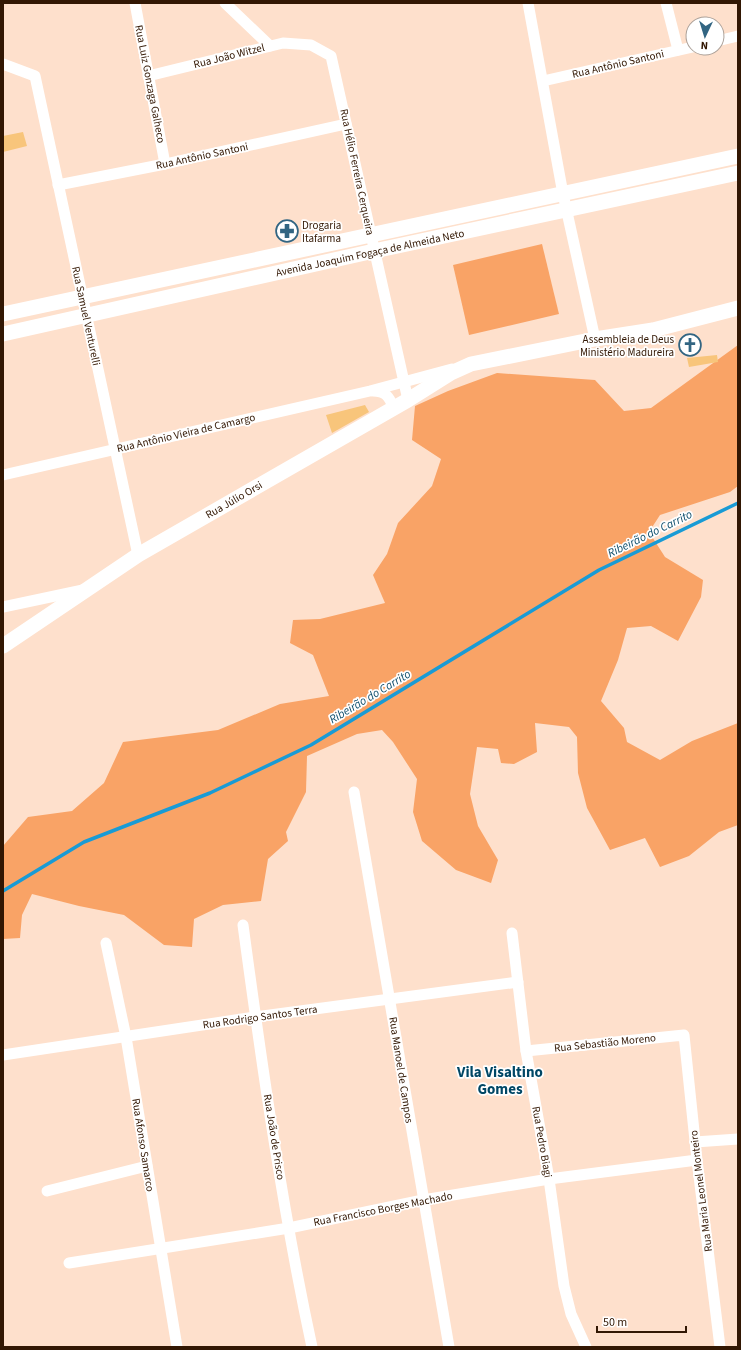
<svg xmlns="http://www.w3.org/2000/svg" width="741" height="1350" font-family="'Source Sans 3',sans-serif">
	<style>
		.green { fill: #f9a366 }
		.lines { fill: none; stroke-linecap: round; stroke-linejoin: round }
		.stream { stroke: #199bd5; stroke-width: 3.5 }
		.building { fill: #f8c57b }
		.street { stroke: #fff; stroke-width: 11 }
		.secondary { stroke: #fff; stroke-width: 15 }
		.labels { text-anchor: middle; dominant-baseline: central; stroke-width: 3.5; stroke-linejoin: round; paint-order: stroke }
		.street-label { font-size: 11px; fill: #321703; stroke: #fff }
		.poi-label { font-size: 11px; fill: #321703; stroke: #fff; text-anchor: start }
		.water-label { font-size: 12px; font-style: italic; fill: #0e4e6c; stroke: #fff }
		.district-label { font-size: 15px; font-weight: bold; fill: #004765; stroke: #fff }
	</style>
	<rect width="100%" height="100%" fill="#fee0cc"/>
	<g class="green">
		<path d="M542 244 559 314 469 335 453 265Z"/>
		<path d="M738 345V486L730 492 660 515 649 532 665 557 703 580 701 597 678 641 651 626 627 628 618 660 601 701 624 728 627 742 660 760 692 741 738 723V825L719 832 689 856 660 867 645 838 610 850 587 808 578 773 577 737 569 727 535 723 537 752 514 764 501 763 498 749 477 747 470 794 478 826 498 860 491 883 456 870 422 841 413 812 417 779 393 742 382 730 357 734 307 756 306 792 286 832 288 841 268 859 261 901 223 905 194 919 192 947 164 945 124 915 79 906 32 894 22 915 20 938 3 939V846L28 817 72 811 104 783 123 742 218 730 280 704 329 696 313 655 290 643 293 620 320 619 385 603 373 575 387 554 398 523 432 486 441 459 412 440 415 406 448 391 497 373 595 380 624 411 651 408Z"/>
	</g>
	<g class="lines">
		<path class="stream" d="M3 891 84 842 210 793 311 745 599 570 738 503"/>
	</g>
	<g class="building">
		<path d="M23 132 27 146 3 152V136Z"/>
		<path d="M717 355 718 362 689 367 687 358Z"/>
		<path d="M365 405 369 412 332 433 326 415Z"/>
	</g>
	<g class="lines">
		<g class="street">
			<path d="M135 3 165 164"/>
			<path d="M225 3 270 46"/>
			<path d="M528 3 563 194 595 339"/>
			<path d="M666 3 678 50"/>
			<path d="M717 41 738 36"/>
			<path d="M3 64 35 76 138 555"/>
			<path d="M148 76 283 43 311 45 331 56 408 400"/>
			<path d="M543 81 693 47"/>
			<path d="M58 185 165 164 346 124"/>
			<path d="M373 391C386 391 389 397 394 408"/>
			<path d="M3 475 370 391 452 369"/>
			<path d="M3 607 83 590"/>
			<path d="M354 792 449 1347"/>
			<path d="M243 925C262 1066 282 1208 312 1347"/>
			<path d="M512 933 526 1051 549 1179 564 1286 571 1314 586 1347"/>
			<path d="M106 943 126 1037 177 1347"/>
			<path d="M526 1051 684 1035 697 1160 720 1347"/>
			<path d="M3 1055 255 1017 518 982"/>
			<path d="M695 1142 738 1139"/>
			<path d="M47 1191 147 1166"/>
			<path d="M69 1263 289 1228 423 1200 549 1179 697 1160"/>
		</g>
		<g class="secondary">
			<path d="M3 314 738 156"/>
			<path d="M3 334 374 251 738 173"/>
			<path d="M3 646 138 555 408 400 451 373 471 364 595 339 653 330 738 308"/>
		</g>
	</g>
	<defs>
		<g id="pharmacy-ring" transform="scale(1.15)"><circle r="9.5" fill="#fff" stroke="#326582" stroke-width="1.5"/><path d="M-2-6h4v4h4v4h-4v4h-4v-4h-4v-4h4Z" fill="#326582"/></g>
		<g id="church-ring" transform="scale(1.15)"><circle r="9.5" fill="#fff" stroke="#326582" stroke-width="1.5"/><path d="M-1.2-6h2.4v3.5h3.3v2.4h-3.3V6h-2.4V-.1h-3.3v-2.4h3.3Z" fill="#326582"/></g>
	</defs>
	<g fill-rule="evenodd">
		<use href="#pharmacy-ring" x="287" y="231"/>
		<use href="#church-ring" x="690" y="345"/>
	</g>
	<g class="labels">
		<g class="street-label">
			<text transform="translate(229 56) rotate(-14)">Rua João Witzel</text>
			<text transform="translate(618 64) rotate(-13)">Rua Antônio Santoni</text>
			<text transform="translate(150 84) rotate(79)">Rua Luiz Gonzaga Galheco</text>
			<text transform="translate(202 156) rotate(-12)">Rua Antônio Santoni</text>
			<text transform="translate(357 172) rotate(78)">Rua Hélio Ferreira Cerqueira</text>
			<text transform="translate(370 253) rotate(-12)">Avenida Joaquim Fogaça de Almeida Neto</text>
			<text transform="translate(86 316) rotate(78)">Rua Samuel Venturelli</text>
			<text transform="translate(186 433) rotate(-13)">Rua Antônio Vieira de Camargo</text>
			<text transform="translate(234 500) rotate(-30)">Rua Júlio Orsi</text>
			<text transform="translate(260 1017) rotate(-8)">Rua Rodrigo Santos Terra</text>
			<text transform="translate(605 1043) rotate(-6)">Rua Sebastião Moreno</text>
			<text transform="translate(401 1070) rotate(81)">Rua Manoel de Campos</text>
			<text transform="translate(274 1137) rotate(81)">Rua João de Prisco</text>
			<text transform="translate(542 1142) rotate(80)">Rua Pedro Biagi</text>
			<text transform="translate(143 1145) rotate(81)">Rua Afonso Samarco</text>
			<text transform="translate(701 1191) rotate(-97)">Rua Maria Leonel Monteiro</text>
			<text transform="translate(383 1209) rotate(-11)">Rua Francisco Borges Machado</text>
		</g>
		<g class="poi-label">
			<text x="302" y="225">Drogaria<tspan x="302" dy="13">Itafarma</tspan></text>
			<text x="674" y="339" text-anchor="end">Assembleia de Deus<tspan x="674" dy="13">Ministério Madureira</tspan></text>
		</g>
		<g class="water-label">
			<text transform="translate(650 534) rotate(-26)">Ribeirão do Carrito</text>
			<text transform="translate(370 697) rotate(-31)">Ribeirão do Carrito</text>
		</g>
		<g class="district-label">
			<text x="500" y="1072">Vila Visaltino<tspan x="500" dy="17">Gomes</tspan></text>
		</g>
	</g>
	<rect width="741" height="1350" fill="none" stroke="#321703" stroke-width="8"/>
	<g transform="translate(705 36) rotate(184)"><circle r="19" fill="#ffffff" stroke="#ada29a"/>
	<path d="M0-3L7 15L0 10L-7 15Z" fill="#326582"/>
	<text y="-6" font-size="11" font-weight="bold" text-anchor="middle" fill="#321703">N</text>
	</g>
	<path d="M597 1326v6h89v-6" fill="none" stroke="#321703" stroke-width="2"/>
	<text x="603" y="1326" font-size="12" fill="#321703" stroke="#ffffff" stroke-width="3" paint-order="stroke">50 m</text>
</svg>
